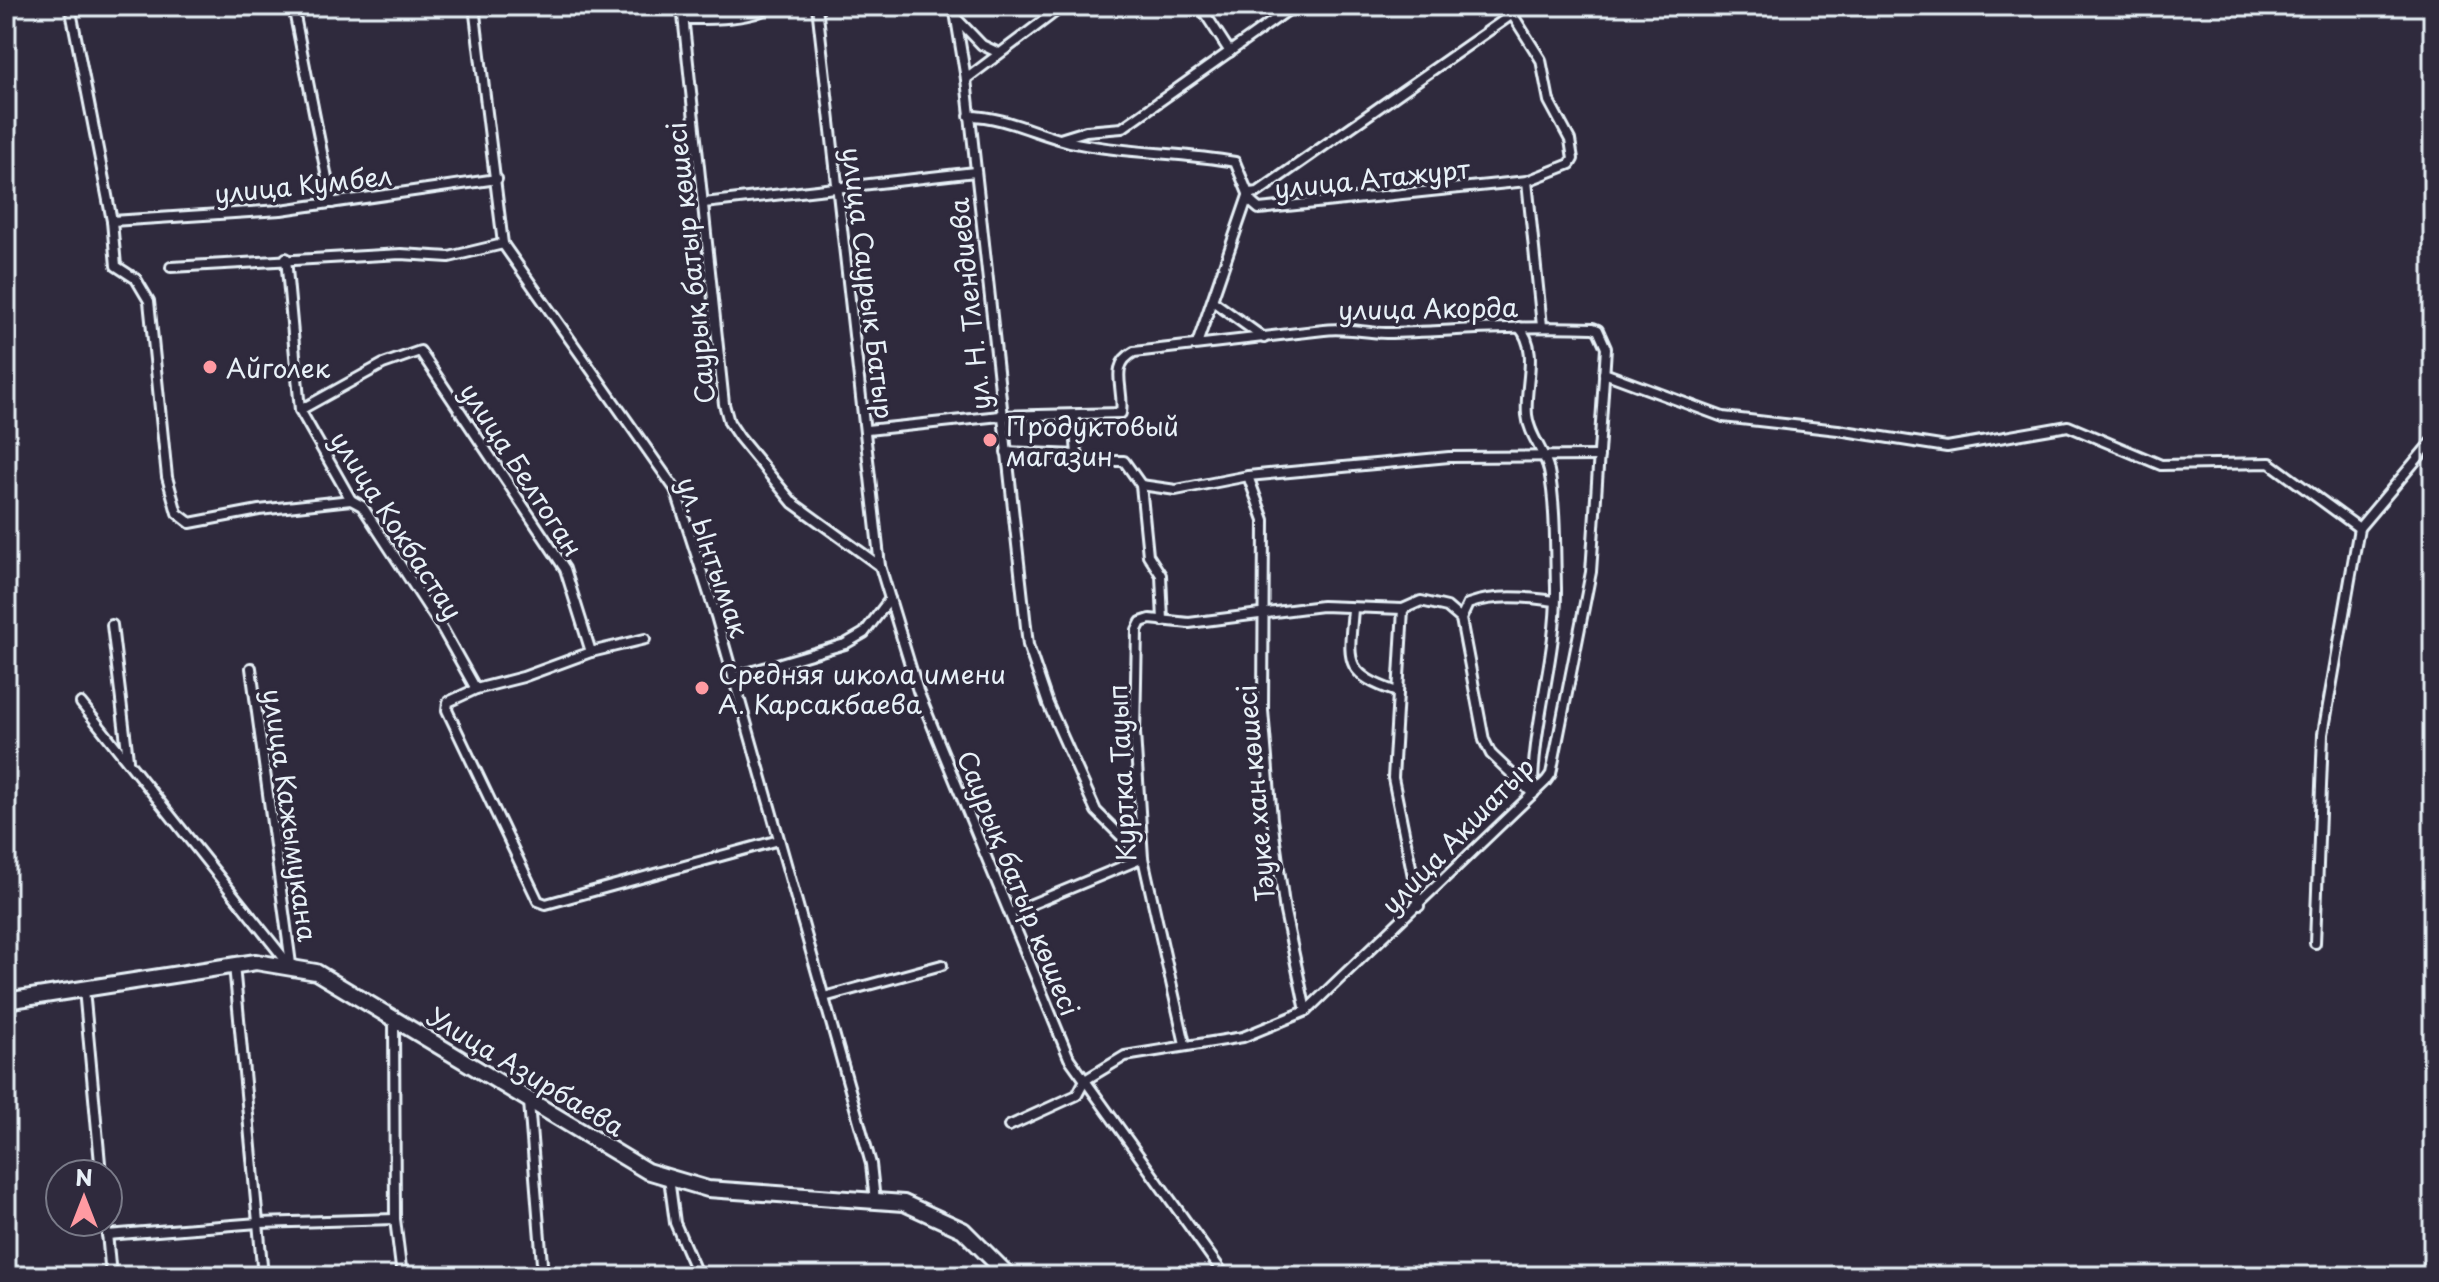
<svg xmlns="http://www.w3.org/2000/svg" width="2439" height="1282" font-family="'Playpen Sans',sans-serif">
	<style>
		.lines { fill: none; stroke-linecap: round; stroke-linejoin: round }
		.street-casing { stroke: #e8f1f8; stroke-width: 14 }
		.primary-casing { stroke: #e8f1f8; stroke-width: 20 }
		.highway-casing { stroke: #e8f1f8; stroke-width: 22 }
		.street { stroke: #2f2a3d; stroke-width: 8 }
		.primary { stroke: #2f2a3d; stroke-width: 14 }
		.highway { stroke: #2f2a3d; stroke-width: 16 }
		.poi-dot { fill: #ff9aa2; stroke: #2f2a3d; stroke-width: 3 }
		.labels { text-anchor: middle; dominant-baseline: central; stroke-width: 7; stroke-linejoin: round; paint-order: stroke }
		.street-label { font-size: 26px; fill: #e8f1f8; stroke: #2f2a3d }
		.poi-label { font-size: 26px; fill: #e8f1f8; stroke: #2f2a3d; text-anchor: start }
	</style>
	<rect width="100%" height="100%" fill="#2f2a3d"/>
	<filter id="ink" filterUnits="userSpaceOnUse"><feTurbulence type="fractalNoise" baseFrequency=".0125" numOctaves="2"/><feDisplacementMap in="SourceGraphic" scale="16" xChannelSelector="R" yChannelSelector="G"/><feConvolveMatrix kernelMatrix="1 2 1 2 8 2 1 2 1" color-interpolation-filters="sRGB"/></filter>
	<g filter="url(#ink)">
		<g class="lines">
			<g class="street-casing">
				<g id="street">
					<path d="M70 6 112 221 116 266 136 279 149 301 167 477 177 513 190 523 259 510 351 500"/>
					<path d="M293 6 332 203"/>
					<path d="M474 6 503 244"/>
					<path d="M682 6 724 404 729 422 739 437 793 503 880 566 918 691 1069 1058 1225 1276"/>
					<path d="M817 6 880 566"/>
					<path d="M954 6 966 79 1028 645 1048 704 1096 811 1143 858 1010 913"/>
					<path d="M1200 6 1230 52"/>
					<path d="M684 19C704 19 755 20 770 6"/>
					<path d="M958 20 982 45 999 53"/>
					<path d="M966 79 1063 6"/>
					<path d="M969 116C1004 116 1036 134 1070 142 1124 154 1181 152 1235 162L1252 203 1259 209 1527 181 1570 164 1573 159 1570 140 1549 101 1541 60 1507 6"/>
					<path d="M1060 139 1086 131 1122 128 1294 6"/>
					<path d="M1527 181 1542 326"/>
					<path d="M704 203 975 172"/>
					<path d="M112 221 281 210 497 179"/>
					<path d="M503 244 675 489 716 616 871 1164 875 1201"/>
					<path d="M286 258 300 410 351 500 362 506 443 630 476 689 523 677 591 652"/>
					<path d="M171 267 401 254 449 257 503 244"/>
					<path d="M1214 302 1264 338"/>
					<path d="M1519 327C1540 350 1524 385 1527 415 1529 436 1545 451 1549 471 1556 505 1555 553 1556 588 1557 657 1532 725 1533 794"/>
					<path d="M1197 344 1249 193 1258 192 1524 6"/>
					<path d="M1604 373 1723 417 1838 430 1947 447 2068 426 2161 465 2270 463 2359 528"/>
					<path d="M300 410 383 364 420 351 565 569 591 652 645 639"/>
					<path d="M1074 415 1077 455"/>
					<path d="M867 430 1000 416 1121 413C1125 388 1108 366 1134 352L1324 330C1346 327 1365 333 1386 333 1455 331 1524 325 1593 328L1598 330 1606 348 1591 572 1551 774 1546 781 1306 1011 1243 1037 1125 1056 1085 1080 1077 1095 1009 1126"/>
					<path d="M1006 452 1077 455 1086 461H1124L1141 485 1176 490 1248 476 1449 457 1599 456"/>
					<path d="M1248 476 1264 520 1263 710 1272 819 1285 912 1306 1011"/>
					<path d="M1141 485 1148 555 1161 575 1163 621"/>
					<path d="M1353 609C1349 661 1342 673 1397 692"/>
					<path d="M1403 609 1393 778 1419 906"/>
					<path d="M1461 619 1468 604C1496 594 1525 597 1555 601"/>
					<path d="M112 625 128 759"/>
					<path d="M251 668 291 964"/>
					<path d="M733 677 845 644 864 633 890 599"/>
					<path d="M476 689 448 702 447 710 538 901 546 904 779 840"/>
					<path d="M81 703 291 967"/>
					<path d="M2315 943 2323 734 2359 528 2433 440"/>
					<path d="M234 965 263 1276"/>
					<path d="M84 989 101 1174"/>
					<path d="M824 997 942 965"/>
					<path d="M394 1020 395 1219 402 1276"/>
					<path d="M1185 1044 1143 858 1135 733 1137 630 1141 622 1150 619 1189 623 1322 606 1403 609 1421 601 1447 607 1461 619 1484 740 1491 754 1533 794"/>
					<path d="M529 1102 543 1276"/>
					<path d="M669 1178 675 1223 698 1276"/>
					<path d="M106 1222 111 1276"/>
					<path d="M107 1235 258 1223 395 1219"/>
				</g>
			</g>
			<g class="primary-casing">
				<path id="primary" d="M6 1001 256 962 316 972 647 1171 708 1189 904 1203 963 1230 1009 1276"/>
			</g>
			<g class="highway-casing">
				<path id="highway" d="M2431 6 2433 8"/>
			</g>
			<use href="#street" class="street"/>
			<use href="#primary" class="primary"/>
			<use href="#highway" class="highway"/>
		</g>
	</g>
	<g class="poi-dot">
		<circle cx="210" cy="367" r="8"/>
		<circle cx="990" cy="440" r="8"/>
		<circle cx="702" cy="688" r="8"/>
	</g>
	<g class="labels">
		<g class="street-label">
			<text transform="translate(1372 178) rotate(-6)">улица Атажурт</text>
			<text transform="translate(303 184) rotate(-6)">улица Кумбел</text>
			<text transform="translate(690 263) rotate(-96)">Саурық батыр көшесі</text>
			<text transform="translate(869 283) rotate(83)">улица Саурык Батыр</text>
			<text transform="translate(969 304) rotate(-96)">ул. Н. Тлендиева</text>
			<text transform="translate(1428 308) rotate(-1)">улица Акорда</text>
			<text transform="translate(522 469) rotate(57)">улица Белтоган</text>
			<text transform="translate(397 525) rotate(57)">улица Кокбастау</text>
			<text transform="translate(714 557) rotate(71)">ул. Ынтымак</text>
			<text transform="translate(1121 773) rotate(-93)">Куртка Тауып</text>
			<text transform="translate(1255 793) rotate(-95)">Тәуке хан көшесі</text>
			<text transform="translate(291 815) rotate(82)">улица Кажымукана</text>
			<text transform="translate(1457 835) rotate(-46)">улица Акшатыр</text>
			<text transform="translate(1019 883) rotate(68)">Саурық батыр көшесі</text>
			<text transform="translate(526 1071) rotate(31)">Улица Азирбаева</text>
		</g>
		<g class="poi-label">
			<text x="226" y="367">Айголек</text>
			<text x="1006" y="425">Продуктовый<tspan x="1006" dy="30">магазин</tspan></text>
			<text x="718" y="673">Средняя школа имени<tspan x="718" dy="30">А. Карсакбаева</tspan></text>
		</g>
	</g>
	<rect width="2439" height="1282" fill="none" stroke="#2f2a3d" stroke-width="32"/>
	<rect x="16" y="16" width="2407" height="1250" fill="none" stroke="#e8f1f8" stroke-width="3" filter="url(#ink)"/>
	<g transform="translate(84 1198)"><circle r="38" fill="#2f2a3d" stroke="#797a88" stroke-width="2"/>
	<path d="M0-6L14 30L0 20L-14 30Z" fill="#ff9aa2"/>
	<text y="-12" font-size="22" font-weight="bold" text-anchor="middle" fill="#e8f1f8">N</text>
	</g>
</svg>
